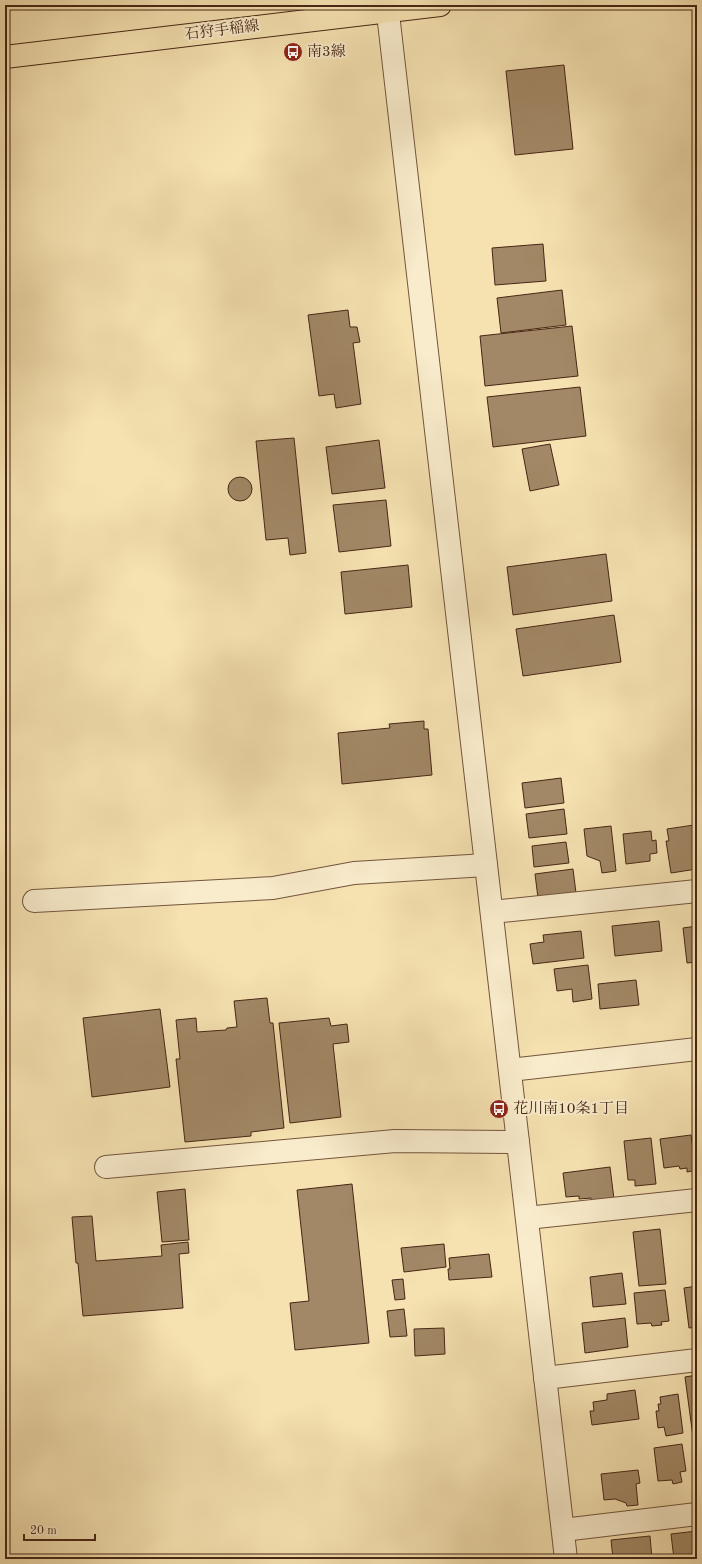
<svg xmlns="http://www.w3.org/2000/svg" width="702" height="1564" font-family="'Old Standard TT','Noto Serif JP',serif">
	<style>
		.building { fill: #a28866; stroke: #472615 }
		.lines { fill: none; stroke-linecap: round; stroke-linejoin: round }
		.minor-casing { stroke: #73553c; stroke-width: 24 }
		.major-casing { stroke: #472615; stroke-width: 24 }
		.minor { stroke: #f9eccc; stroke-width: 22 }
		.major { stroke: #f6e2b1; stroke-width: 22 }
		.labels { text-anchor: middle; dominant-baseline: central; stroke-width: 4; stroke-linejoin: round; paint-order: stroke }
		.street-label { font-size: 15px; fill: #472615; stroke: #f9eccc }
		.poi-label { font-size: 15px; fill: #472615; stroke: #f9eccc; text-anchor: start }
	</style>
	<rect width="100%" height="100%" fill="#f6e2b1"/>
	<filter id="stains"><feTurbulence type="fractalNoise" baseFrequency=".005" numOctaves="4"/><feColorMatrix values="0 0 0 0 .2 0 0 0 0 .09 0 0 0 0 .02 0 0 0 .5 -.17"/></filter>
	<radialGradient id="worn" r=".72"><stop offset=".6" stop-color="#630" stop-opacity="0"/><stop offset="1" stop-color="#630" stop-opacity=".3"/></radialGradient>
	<g class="building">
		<path d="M564 65 573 149 515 155 506 71Z"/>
		<path d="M543 244 546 281 495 285 492 248Z"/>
		<path d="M562 290 566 325 501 333 497 298Z"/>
		<path d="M348 310 350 327H357L360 342 353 343 361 404 336 408 334 394 319 396 308 315Z"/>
		<path d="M572 326 578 376 485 386 480 336Z"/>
		<path d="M580 387 586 436 493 447 487 397Z"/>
		<path d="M294 438 306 553 290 555 288 538 266 540 256 441Z"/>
		<path d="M379 440 385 488 332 494 326 447Z"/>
		<path d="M550 444 559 485 530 491 522 449Z"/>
		<circle cx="240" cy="489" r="12"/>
		<path d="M386 500 391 546 339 552 333 505Z"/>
		<path d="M606 554 612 601 513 615 507 567Z"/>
		<path d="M408 565 412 607 345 614 341 572Z"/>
		<path d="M614 615 621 662 523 676 516 629Z"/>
		<path d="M424 721V729H428L432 775 342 784 338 733 390 728 389 724Z"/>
		<path d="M561 778 564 803 525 808 522 783Z"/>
		<path d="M564 809 567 834 529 838 526 814Z"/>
		<path d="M694 825 697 845V869L671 873 666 841H669L667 829Z"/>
		<path d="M611 826 616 871 602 873 600 861 587 856 584 829Z"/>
		<path d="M651 831 652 841 656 840 657 853 650 854V861L626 864 623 834Z"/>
		<path d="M566 842 569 863 534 867 532 846Z"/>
		<path d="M573 869 576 893 538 898 535 874Z"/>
		<path d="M659 921 662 951 615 956 612 926Z"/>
		<path d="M697 926V962L687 963 683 928Z"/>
		<path d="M581 931 584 958 533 964 530 944 544 942 543 935Z"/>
		<path d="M588 965 592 999 573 1002 572 989 557 991 554 969Z"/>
		<path d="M636 980 639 1005 600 1009 598 984Z"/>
		<path d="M267 998 270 1023H273L284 1128 251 1132V1136L185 1142 176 1059H180L176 1020 196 1018 197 1032 226 1030 227 1028 237 1027 234 1001Z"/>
		<path d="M160 1009 170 1087 92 1097 83 1018Z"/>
		<path d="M329 1018 331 1026 347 1024 349 1042 333 1044 341 1117 290 1123 279 1023Z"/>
		<path d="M691 1135 693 1150H695L697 1170 687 1172V1168L680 1169 679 1166 664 1168 660 1139Z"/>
		<path d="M651 1138 656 1184 635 1186V1180H628L624 1141Z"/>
		<path d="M610 1167 614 1199 592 1208 591 1198 579 1199V1196L566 1197 563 1173Z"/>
		<path d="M352 1184 369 1343 295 1350 290 1303 309 1301 297 1190Z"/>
		<path d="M185 1189 189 1240 162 1242 157 1192Z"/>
		<path d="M92 1216 96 1261 162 1256 161 1245 188 1242 189 1253 179 1254 183 1308 83 1316 78 1263H76L72 1217Z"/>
		<path d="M660 1229 666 1284 639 1286 633 1232Z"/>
		<path d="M444 1244 446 1267 404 1272 401 1248Z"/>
		<path d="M489 1254 492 1277 449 1280 448 1269H450L449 1258Z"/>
		<path d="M622 1273 626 1304 593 1307 590 1277Z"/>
		<path d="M403 1279 405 1299 395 1300 392 1280Z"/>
		<path d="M697 1286V1327L689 1328 684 1288Z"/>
		<path d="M665 1290 669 1321 661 1322 662 1325 652 1326 651 1323 637 1324 634 1293Z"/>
		<path d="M404 1309 407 1336 390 1337 387 1311Z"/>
		<path d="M625 1318 628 1347 585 1353 582 1323Z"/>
		<path d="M444 1328 445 1354 415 1356 414 1329Z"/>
		<path d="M697 1375V1436L693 1437 685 1377Z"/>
		<path d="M635 1390 639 1419 592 1425 590 1411H594L593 1402 607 1400V1394Z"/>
		<path d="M678 1394 683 1433 666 1436 664 1427 658 1428 656 1411H659L658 1404H661L660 1397Z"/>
		<path d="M682 1444 686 1471 680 1472 682 1482 673 1484 672 1480 658 1481 654 1448Z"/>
		<path d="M697 1447V1468H695L693 1448Z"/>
		<path d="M638 1470 640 1483 636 1484 638 1505 627 1506 626 1503 615 1499 604 1500 601 1474Z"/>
		<path d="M697 1531V1559H674L671 1534Z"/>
		<path d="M650 1536 652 1559H613L611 1540Z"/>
	</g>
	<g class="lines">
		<g class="minor-casing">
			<g id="minor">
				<path d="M387 5 566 1559"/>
				<path d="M34 901 273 888 354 873 486 865"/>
				<path d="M492 912 697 891"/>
				<path d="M510 1070 697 1049"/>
				<path d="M106 1167 395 1141 518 1142"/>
				<path d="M527 1218 697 1200"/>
				<path d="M545 1378 697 1360"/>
				<path d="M563 1530 697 1514"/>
			</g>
		</g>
		<g class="major-casing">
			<path id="major" d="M5 57 440 5"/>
		</g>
		<use href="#minor" class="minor"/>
		<use href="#major" class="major"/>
	</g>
	<defs>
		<g id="bus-disc" transform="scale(1)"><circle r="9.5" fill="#8f2418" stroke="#f9eccc"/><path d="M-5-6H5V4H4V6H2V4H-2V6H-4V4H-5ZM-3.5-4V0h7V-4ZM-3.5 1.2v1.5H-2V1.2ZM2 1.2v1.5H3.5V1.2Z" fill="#fff"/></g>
	</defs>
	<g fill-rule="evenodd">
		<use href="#bus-disc" x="293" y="52"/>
		<use href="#bus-disc" x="499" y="1109"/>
	</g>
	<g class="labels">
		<g class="street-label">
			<text transform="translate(222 31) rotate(-7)">石狩手稲線</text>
		</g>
		<g class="poi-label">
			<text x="307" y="52">南3線</text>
			<text x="513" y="1109">花川南10条1丁目</text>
		</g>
	</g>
	<rect width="702" height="1564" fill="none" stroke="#f6e2b1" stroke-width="20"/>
	<rect x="6" y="6" width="690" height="1552" fill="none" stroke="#472615" stroke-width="2"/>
	<rect x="10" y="10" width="682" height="1544" fill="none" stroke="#472615"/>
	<path d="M24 1534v6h71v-6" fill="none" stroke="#472615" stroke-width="2"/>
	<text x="30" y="1534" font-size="12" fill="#472615" stroke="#f9eccc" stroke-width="3" paint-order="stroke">20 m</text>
	<rect width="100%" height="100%" filter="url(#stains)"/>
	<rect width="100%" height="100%" fill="url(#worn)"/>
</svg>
